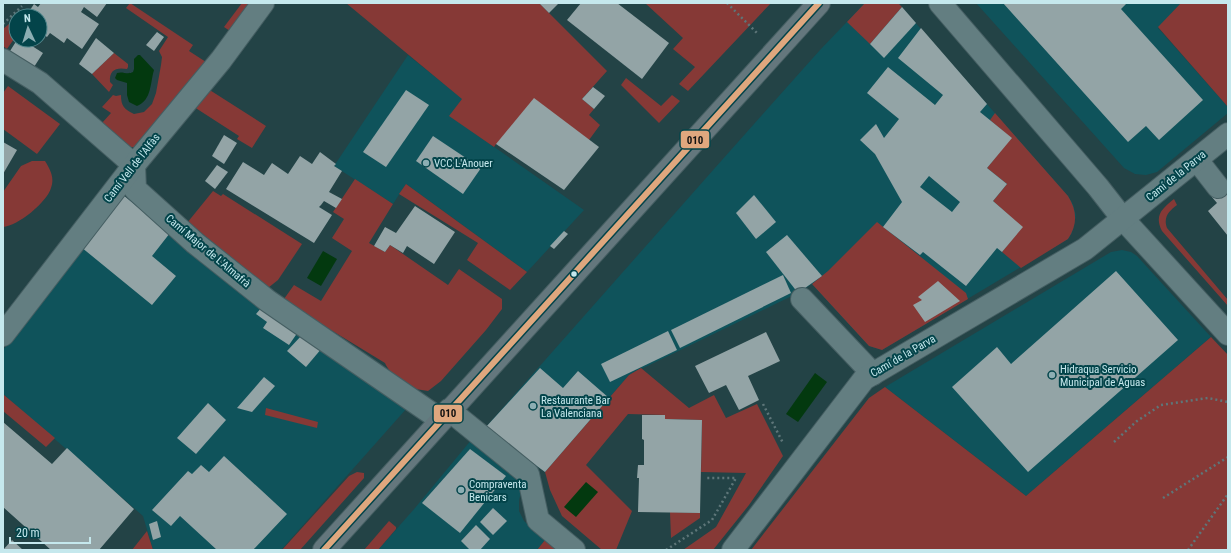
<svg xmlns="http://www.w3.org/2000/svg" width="1231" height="553" font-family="'Roboto Condensed',sans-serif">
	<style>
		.built { fill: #0f535b }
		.green { fill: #863936 }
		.water { fill: #03390f }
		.building { fill: #93a4a6; fill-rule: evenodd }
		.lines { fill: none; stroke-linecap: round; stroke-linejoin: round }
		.minor-casing { stroke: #455e62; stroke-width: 24 }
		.major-casing { stroke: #455e62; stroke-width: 24 }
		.path { stroke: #5e7679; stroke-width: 2.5; stroke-dasharray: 2 3; stroke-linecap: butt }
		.minor { stroke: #637e81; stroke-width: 22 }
		.major { stroke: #64777d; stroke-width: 22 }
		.bus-1-casing { stroke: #03444a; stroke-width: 9 }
		.bus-1 { stroke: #dfa77e; stroke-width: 6 }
		.poi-dot { fill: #8caeb3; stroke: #03444a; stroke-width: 1.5 }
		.bus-dot { fill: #c5e8ed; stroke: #03444a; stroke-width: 1.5 }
		.labels { text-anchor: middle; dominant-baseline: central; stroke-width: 4; stroke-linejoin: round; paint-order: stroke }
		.poi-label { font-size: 11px; fill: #c5e8ed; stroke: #03444a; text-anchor: start }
		.street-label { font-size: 11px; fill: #c5e8ed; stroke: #03444a }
		.line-badge { stroke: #03444a; stroke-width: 1.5 }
		.pale-badge-label { font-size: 11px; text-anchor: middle; font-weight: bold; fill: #111 }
	</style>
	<rect width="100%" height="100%" fill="#234346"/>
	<g class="built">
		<path d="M865 3H898L1068 196 1073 204 1076 215 1072 233 1068 239 882 350 869 346 812 284 798 293 629 375 545 472 485 428 722 160 820 50Z"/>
		<path d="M976 3H1181L1158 28 1228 107V113L1157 172 1146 175 1135 174 1124 168Z"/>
		<path d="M408 55 463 99 450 116 584 210 527 272 406 184 393 204 334 166Z"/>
		<path d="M123 195 170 233 407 408 281 550H153L143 516 3 394V350L81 247Z"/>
		<path d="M1122 250 1131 252 1137 256 1211 337 1026 496 885 387 1111 252Z"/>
		<path d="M472 439 520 477 522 486 519 501V511L524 521 545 540 537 550H378L415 508Z"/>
	</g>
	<g class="green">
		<path d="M130 3 193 45 189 51 206 62 135 147H130L102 123 111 113 102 107 113 95 116 96 121 95C121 106 124 109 134 114L144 112 152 104 156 93 161 65 162 57 159 51 168 37 126 8Z"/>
		<path d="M242 3H250L230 31 224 27Z"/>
		<path d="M346 3H539L607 71 582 99 594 109 589 115 600 125 589 140 496 144 494 147 449 116 462 99Z"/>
		<path d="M645 3H771L688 91 679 84 695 67 673 49 683 38Z"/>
		<path d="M865 3H898L902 7 870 44 847 22Z"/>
		<path d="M1181 3H1228V107L1158 27Z"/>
		<path d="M16 18V36L7 49 3 46V29Z"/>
		<path d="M114 53 128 64V67L127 69C116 67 109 70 110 82L113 85 109 92 92 74Z"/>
		<path d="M626 78 661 106 672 95 680 101 659 123 621 85Z"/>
		<path d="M8 86 60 124 37 154 3 129V93Z"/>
		<path d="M205 87 266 126 252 148 237 139 239 136 191 105Z"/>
		<path d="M995 113 1068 196C1077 210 1078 224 1068 239L1021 268 1002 252 1022 227 993 201 1007 184 987 168 1011 138 990 120Z"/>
		<path d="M32 161H45C50 169 55 178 51 188 47 202 18 226 3 227V192L21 166Z"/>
		<path d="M355 179 393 204 369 243 385 252 390 245 448 285 459 269 502 299V309L486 330 441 381 428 391C424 390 420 390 415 389 404 386 389 373 385 363L326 327 284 299 294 285 321 301 352 251 332 238 344 219 333 212Z"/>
		<path d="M406 184 527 272 510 290 467 260 478 243 399 194Z"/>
		<path d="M213 191 221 196 223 194 302 244 278 280 268 288 199 231 187 223Z"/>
		<path d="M1174 199 1177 205C1169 211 1163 217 1167 228L1228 300V306L1162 231C1154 215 1162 209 1174 199Z"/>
		<path d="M877 222 966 293 968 299 882 350 869 346 812 284 828 271Z"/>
		<path d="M1211 337 1228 355V550H751L869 398 885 387 1026 496Z"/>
		<path d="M641 368 689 408 714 395 726 418 757 404 783 456 749 505 713 550H683L716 527 746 473 701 472 702 420 665 419V415L628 414 586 465 632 511 616 550H602L562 516 550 490 545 472 629 375Z"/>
		<path d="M4 395 55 438 46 447 3 411V396Z"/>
		<path d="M266 408 318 422 317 428 265 415Z"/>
		<path d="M357 472 364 473V478L300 550H282L349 476Z"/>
		<path d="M670 512 700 513V518L671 538Z"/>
		<path d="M389 521 396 527V529L378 550H364Z"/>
		<path d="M147 531 153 550H132Z"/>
		<path d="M545 540 557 550H537Z"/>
	</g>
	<g class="water">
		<path d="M138 55H140L154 70C150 83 152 100 137 106L129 102 127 95V83L117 80 115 78 117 73C123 71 127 75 133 72L134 69V59Z"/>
		<path d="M323 251 337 259 321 286 307 278Z"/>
		<path d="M815 373 827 382 798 422 786 414Z"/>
		<path d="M586 482 598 492 576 517 564 507Z"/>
	</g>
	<g class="building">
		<path d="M41 3H107L97 17 84 7 81 12 99 24 82 49 67 38 64 43 50 33 47 37 40 32V16H26L34 4 38 7Z"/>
		<path d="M539 3H559L549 13Z"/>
		<path d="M581 3H617L669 43 642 79 567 20Z"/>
		<path d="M1003 3H1127L1121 9 1203 100 1159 140 1146 126 1128 142Z"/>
		<path d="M902 7 916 23 884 58 870 44Z"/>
		<path d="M921 28 987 104 980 112 1012 138 987 168 1007 184 993 201 1023 227 1002 252 997 248 966 286 923 252 920 255 883 227 902 202 875 154 860 140 876 124 884 138 899 119 867 93 888 67 935 105 943 95 898 58ZM929 176 960 202 952 212 920 187Z"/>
		<path d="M157 32 164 37 154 51 146 45Z"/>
		<path d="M96 38 114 53 92 74 79 64Z"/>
		<path d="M17 40H32L29 44 43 53 34 67 10 51Z"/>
		<path d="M593 87 605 96 594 109 582 99Z"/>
		<path d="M406 90 429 105 386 167 363 152Z"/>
		<path d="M534 98 599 147 564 190 496 144Z"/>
		<path d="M224 135 237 143 224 164 212 156Z"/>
		<path d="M433 136 481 168 463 194 416 161Z"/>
		<path d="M3 142 17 150 3 174Z"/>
		<path d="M320 152 336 164 334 166 342 171 329 192 342 199 336 208 324 201 321 205 319 207 332 215 314 243 226 189 243 162 264 175 272 163 288 174 300 156 312 164Z"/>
		<path d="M217 165 228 172 215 189 205 181Z"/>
		<path d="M1225 183 1228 186V236L1208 211 1217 203 1211 196Z"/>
		<path d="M123 195 170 233 152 256 176 276 152 305 81 247Z"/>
		<path d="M754 195 776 222 756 239 736 213Z"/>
		<path d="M415 206 455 232 434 264 407 246 403 253 390 245 385 252 374 246 385 227 396 233Z"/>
		<path d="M564 231 568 234 554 249 550 246Z"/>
		<path d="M787 235 822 276 798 293 766 252Z"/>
		<path d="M1116 271 1178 340 1028 472 952 387 997 347 1011 364Z"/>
		<path d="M783 275 791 293 680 348 671 330Z"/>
		<path d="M938 281 960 301 925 322 913 305 922 300 918 297Z"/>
		<path d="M262 307 298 332 289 345 263 328 267 322 256 314Z"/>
		<path d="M668 331 677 350 610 382 601 364Z"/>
		<path d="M766 332 780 361 748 376 759 400 739 410 726 385 709 393 695 366Z"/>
		<path d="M302 335 322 348 306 367 287 351Z"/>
		<path d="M540 368 563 388 578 371 609 398 545 472 485 428Z"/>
		<path d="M264 377 275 386 252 412 237 408Z"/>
		<path d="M208 403 226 420 196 454 177 438Z"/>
		<path d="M642 415H665V419L702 420 700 513 638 512 639 478H637L638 465H644V440L642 439Z"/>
		<path d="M3 422 52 464 67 448 134 509 99 550H51L3 507Z"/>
		<path d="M470 449 506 476 460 533 422 503Z"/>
		<path d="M224 456 287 514 253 550H217L180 516 171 526 152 510 188 471 192 474 201 465 209 472Z"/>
		<path d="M493 508 507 521 493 535 480 522Z"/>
		<path d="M157 521 161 537 153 540 149 524Z"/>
		<path d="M476 525 490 539 480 550H470L461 541Z"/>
		<path d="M12 540 23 550H3Z"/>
	</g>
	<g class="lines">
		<g class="minor-casing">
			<g id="minor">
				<path d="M940 3 1098 187 1123 219 1228 334"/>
				<path d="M3 60 40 83 134 165 135 189 195 243 268 301 441 420"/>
				<path d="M1197 160 1218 187"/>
				<path d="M802 299 873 374"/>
				<path d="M3 335 134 165 221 60 263 3"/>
				<path d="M449 410 528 474 538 520 574 550"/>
				<path d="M733 550 864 379 1085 249 1228 134"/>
			</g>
		</g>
		<g class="major-casing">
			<path id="major" d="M324 550 819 3"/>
		</g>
		<g class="path">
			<path d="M727 3 758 34"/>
			<path d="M3 24 22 6"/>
			<path d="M763 404 783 443"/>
			<path d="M1114 442 1137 421 1161 405 1208 398 1228 402"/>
			<path d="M1163 498 1228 457"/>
			<path d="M666 550 712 520 736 478H706"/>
			<path d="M1188 550 1228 494"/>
		</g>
		<use href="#minor" class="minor"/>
		<use href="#major" class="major"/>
		<g class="bus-1-casing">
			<path id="bus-1" d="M324 550 819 3"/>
		</g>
		<use href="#bus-1" class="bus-1"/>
	</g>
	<g class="poi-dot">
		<circle cx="426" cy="163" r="4"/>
		<circle cx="1052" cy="375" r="4"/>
		<circle cx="533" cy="406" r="4"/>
		<circle cx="461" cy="490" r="4"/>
	</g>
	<circle class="bus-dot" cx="574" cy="274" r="3.5"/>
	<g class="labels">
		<g class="poi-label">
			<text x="434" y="163">VCC L'Anouer</text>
			<text x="1060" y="369">Hidraqua Servicio<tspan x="1060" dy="13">Municipal de Aguas</tspan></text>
			<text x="541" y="400">Restaurante Bar<tspan x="541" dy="13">La Valenciana</tspan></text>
			<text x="469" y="484">Compraventa<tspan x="469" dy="13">Benicars</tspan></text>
		</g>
		<g class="street-label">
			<text transform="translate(132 168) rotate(-52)">Camí Vell de l'Alfàs</text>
			<text transform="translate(1176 176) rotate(-39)">Camí de la Parva</text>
			<text transform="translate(208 251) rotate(40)">Camí Major de L'Almafrà</text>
			<text transform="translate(903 356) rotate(-30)">Camí de la Parva</text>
		</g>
	</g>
	<g class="line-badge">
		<rect x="680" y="130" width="30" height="19" rx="4" fill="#dfa77e"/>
		<rect x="433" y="404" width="30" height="19" rx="4" fill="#dfa77e"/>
	</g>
	<g class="pale-badge-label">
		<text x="695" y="144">010</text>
		<text x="448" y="417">010</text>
	</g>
	<rect width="1231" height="553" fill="none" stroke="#c5e8ed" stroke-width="8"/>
	<g transform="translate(28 28) rotate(356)"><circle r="19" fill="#03444a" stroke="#51868b"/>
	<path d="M0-3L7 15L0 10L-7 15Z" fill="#8caeb3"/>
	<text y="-6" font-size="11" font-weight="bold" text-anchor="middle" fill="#c5e8ed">N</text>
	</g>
	<path d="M10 537v6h80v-6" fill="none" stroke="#c5e8ed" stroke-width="2"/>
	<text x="16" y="537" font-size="12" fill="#c5e8ed" stroke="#03444a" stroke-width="3" paint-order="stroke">20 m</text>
</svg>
